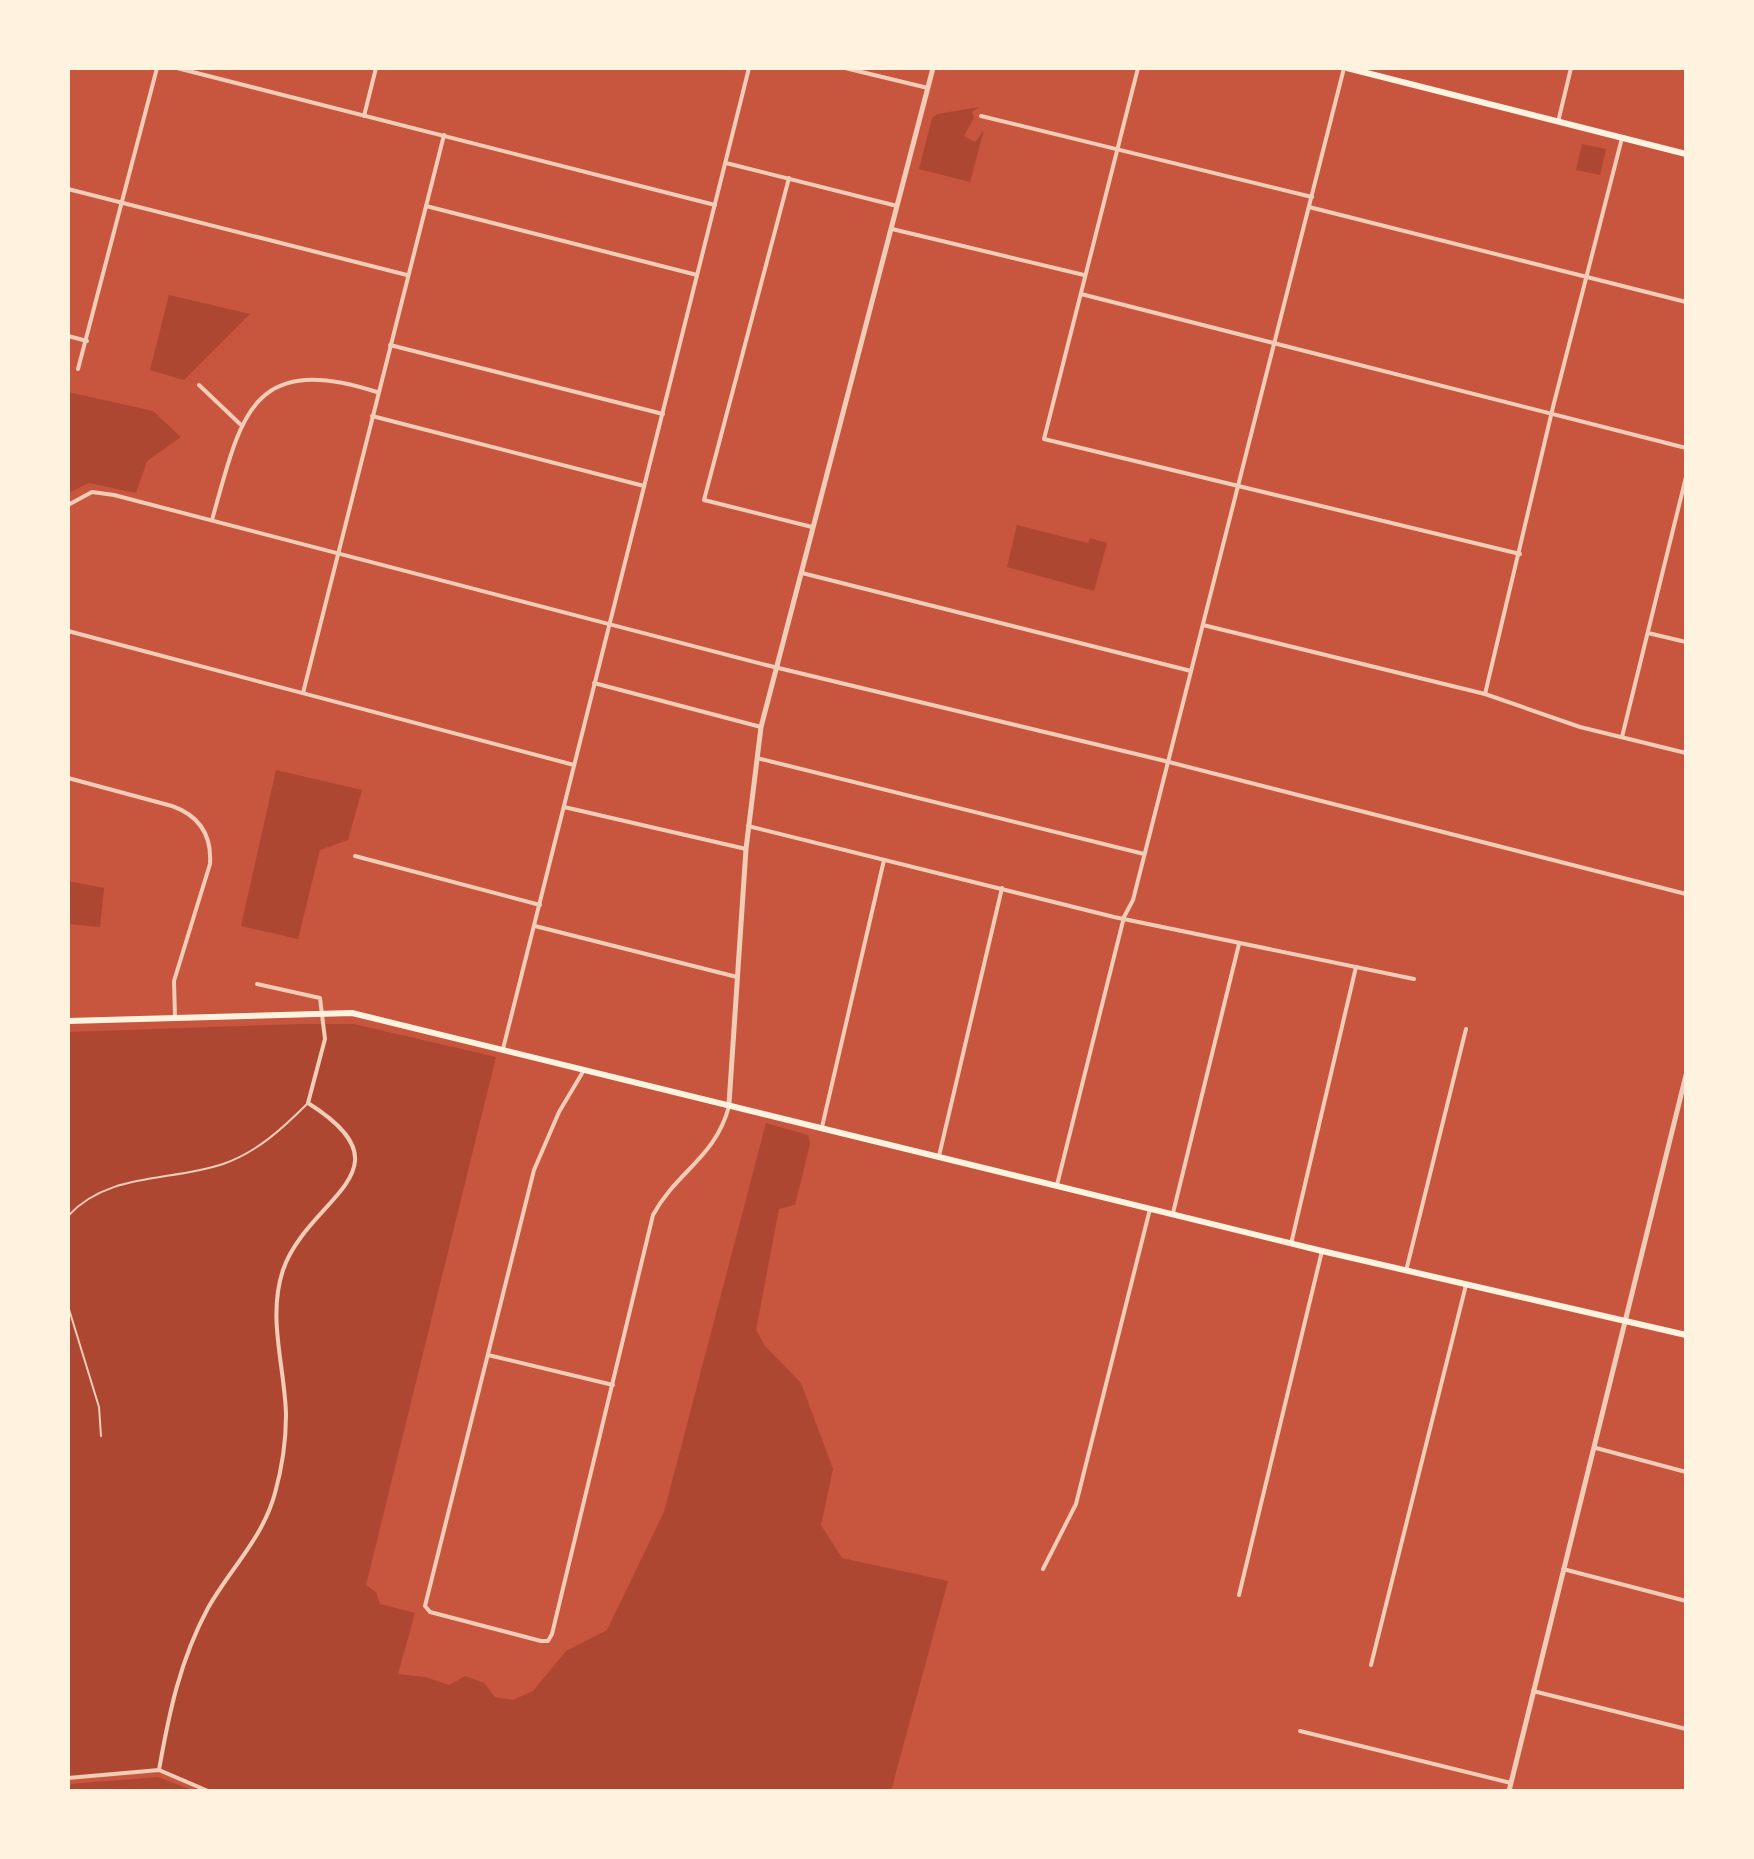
<svg xmlns="http://www.w3.org/2000/svg" width="1754" height="1859" font-family="'Fira Sans',sans-serif">
	<style>
		.green { fill: #ae4732 }
		.lines { fill: none; stroke-linecap: round; stroke-linejoin: round }
		.service { stroke: #f1ccb7; stroke-width: 2 }
		.minor { stroke: #f1ccb7; stroke-width: 4 }
		.tertiary { stroke: #f1ccb7; stroke-width: 5 }
		.secondary { stroke: #fff3e0; stroke-width: 6 }
		.primary { stroke: #fff3e0; stroke-width: 6 }
	</style>
	<rect width="100%" height="100%" fill="#c8553d"/>
	<g class="green">
		<path d="M979 107 972 112 974 118 964 136 975 142 984 130 970 182 919 169 932 118 937 114Z"/>
		<path d="M1582 144 1606 149 1600 175 1576 170Z"/>
		<path d="M169 295 250 314 184 380 150 370Z"/>
		<path d="M68 392 153 411 181 437 147 461 136 493 89 483 68 493Z"/>
		<path d="M1017 525 1088 543 1090 538 1107 543 1094 591 1007 567Z"/>
		<path d="M276 770 362 790 348 840 320 850 298 939 241 926Z"/>
		<path d="M68 881 104 888 100 927 68 924Z"/>
		<path d="M301 1024H354L496 1057 366 1585 376 1592 380 1604 415 1613 398 1674 425 1677 449 1685 465 1676 484 1683 495 1697 513 1700 533 1691 566 1651 607 1630 664 1512 766 1123 808 1135 810 1144 795 1205 779 1209 756 1330 765 1346 801 1383 833 1469 821 1525 842 1558 948 1581 891 1791H208L159 1770 68 1778V1032Z"/>
		<path d="M158 1777 195 1791H68L71 1784Z"/>
	</g>
	<g class="lines">
		<g class="service">
			<path d="M68 1216C108 1172 170 1182 223 1164 257 1152 282 1129 307 1104"/>
			<path d="M68 1306 99 1407 101 1436"/>
		</g>
		<g class="minor">
			<path d="M177 68 715 205"/>
			<path d="M845 68 928 88"/>
			<path d="M1138 68 1044 439 1520 554"/>
			<path d="M364 116 376 68"/>
			<path d="M981 116 1312 197"/>
			<path d="M1558 122 1571 68"/>
			<path d="M726 163 897 206"/>
			<path d="M789 178 704 500 812 527"/>
			<path d="M68 189 407 275"/>
			<path d="M426 206 697 275"/>
			<path d="M1309 207 1686 302"/>
			<path d="M892 229 1084 275"/>
			<path d="M1081 294 1686 448"/>
			<path d="M68 336 87 341"/>
			<path d="M390 345 663 414"/>
			<path d="M78 369 157 68"/>
			<path d="M199 385 240 424"/>
			<path d="M372 416 644 486"/>
			<path d="M68 505 92 492 114 495 766 665 1161 760 1686 894"/>
			<path d="M212 520C241 417 250 351 377 392"/>
			<path d="M802 573 1191 671"/>
			<path d="M1203 625 1485 694 1580 727 1686 753"/>
			<path d="M68 631 574 765"/>
			<path d="M1648 633 1686 642"/>
			<path d="M594 683 761 727"/>
			<path d="M303 693 444 135"/>
			<path d="M1485 694 1553 407 1622 138"/>
			<path d="M1622 737 1686 477"/>
			<path d="M757 758 1144 854"/>
			<path d="M68 778 172 806C200 816 212 835 210 864L174 981 175 1017"/>
			<path d="M564 807 746 849"/>
			<path d="M748 826 1114 917 1414 979"/>
			<path d="M355 856 540 905"/>
			<path d="M535 926 737 977"/>
			<path d="M503 1049 749 68"/>
			<path d="M584 1070 559 1112 534 1170 425 1606 430 1612 541 1641H548L552 1634 653 1215C676 1172 716 1157 729 1106"/>
			<path d="M822 1127 884 860"/>
			<path d="M939 1156 1002 888"/>
			<path d="M1057 1185 1124 917 1133 900 1344 68"/>
			<path d="M1173 1213 1239 944"/>
			<path d="M1291 1244 1356 967"/>
			<path d="M1406 1271 1466 1029"/>
			<path d="M488 1355 613 1385"/>
			<path d="M1596 1448 1686 1472"/>
			<path d="M1043 1569 1076 1504 1150 1209"/>
			<path d="M1563 1569 1686 1601"/>
			<path d="M1239 1595 1322 1251"/>
			<path d="M1371 1665 1466 1285"/>
			<path d="M1533 1691 1686 1729"/>
			<path d="M1300 1731 1511 1783"/>
			<path d="M159 1770C169 1713 180 1660 208 1608 230 1569 263 1538 275 1493 282 1468 286 1442 286 1415 285 1367 267 1318 283 1270 308 1197 416 1171 308 1103L325 1039 320 998 257 984"/>
			<path d="M68 1778 159 1770 208 1791"/>
		</g>
		<g class="tertiary">
			<path d="M729 1104 746 849 761 727 933 68"/>
			<path d="M1509 1791 1686 1075"/>
		</g>
		<path class="secondary" d="M68 1021 352 1013 1322 1251 1686 1335"/>
		<path class="primary" d="M1347 68 1686 154"/>
	</g>
	<rect width="1754" height="1859" fill="none" stroke="#fff3e0" stroke-width="140"/>
</svg>
